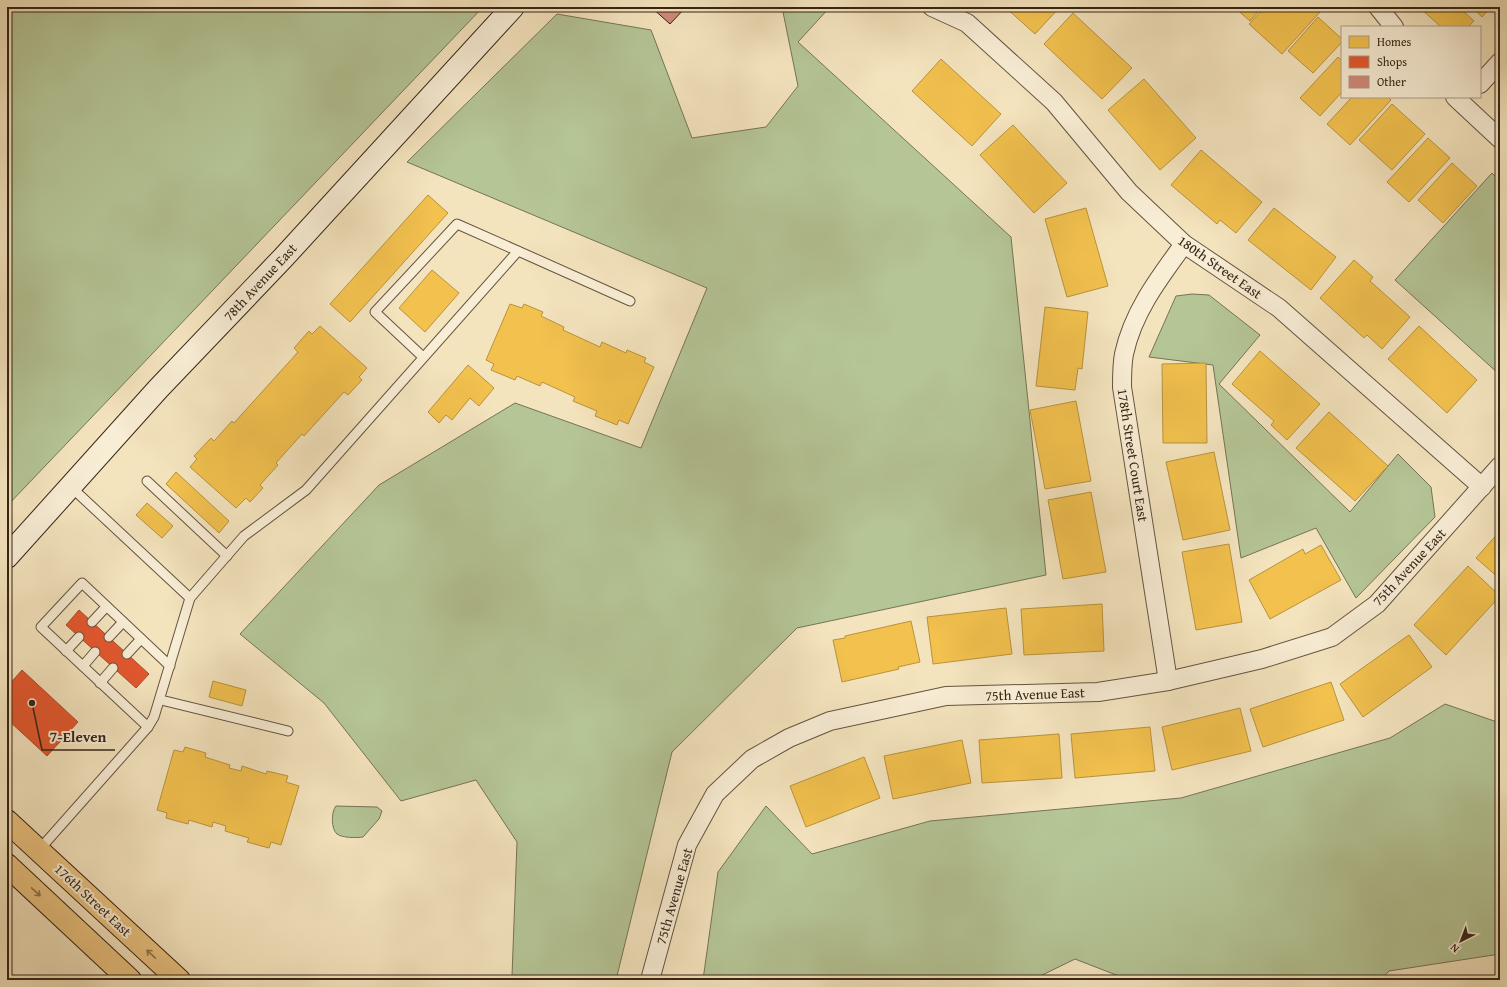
<svg xmlns="http://www.w3.org/2000/svg" width="1507" height="987" font-family="'Gentium Book Plus',serif">
	<style>
		.green { fill: #b5c596; stroke: #757456 }
		.homes { fill: #f2c14e; stroke: #b9923d }
		.shops { fill: #e4572e; stroke: #b04827 }
		.building { fill: #d0897a; stroke: #352416 }
		.lines { fill: none; stroke-linecap: round; stroke-linejoin: round }
		.lane-casing { stroke: #655440; stroke-width: 11 }
		.street-casing { stroke: #655440; stroke-width: 20 }
		.secondary-casing { stroke: #352416; stroke-width: 24 }
		.primary-casing { stroke: #352416; stroke-width: 24 }
		.lane { stroke: #f8edd5; stroke-width: 9 }
		.street { stroke: #f8edd5; stroke-width: 18 }
		.secondary { stroke: #f8edd5; stroke-width: 22 }
		.primary { stroke: #eac27f; stroke-width: 22 }
		.oneway { stroke: #90734a }
		.labels { text-anchor: middle; dominant-baseline: central; stroke-width: 4; stroke-linejoin: round; paint-order: stroke }
		.street-label { font-size: 14px; fill: #352416; stroke: #f8edd5 }
		.leader { fill: none; stroke: #352416; stroke-width: 1.5 }
		.callout-dot { fill: #352416; stroke: #f8edd5; stroke-width: 1.5 }
		.callout-label { font-size: 15px; text-anchor: middle; font-weight: bold; fill: #352416; stroke: #f8edd5; stroke-width: 4; stroke-linejoin: round; paint-order: stroke }
	</style>
	<rect width="100%" height="100%" fill="#f4e4be"/>
	<filter id="stains"><feTurbulence type="fractalNoise" baseFrequency=".005" numOctaves="4"/><feColorMatrix values="0 0 0 0 .2 0 0 0 0 .09 0 0 0 0 .02 0 0 0 .5 -.17"/></filter>
	<radialGradient id="worn" r=".72"><stop offset=".6" stop-color="#630" stop-opacity="0"/><stop offset="1" stop-color="#630" stop-opacity=".3"/></radialGradient>
	<g class="green">
		<path d="M7 7H483L7 506Z"/>
		<path d="M782 7H830L798 42 1011 237 1046 575 797 628 672 752 616 980H530L512 976 517 842 476 780 401 801 324 703 240 634 379 485 515 403 641 448 707 288 407 162 557 14 651 30 692 138 766 127 798 86Z"/>
		<path d="M1492 173 1500 181V375L1395 280Z"/>
		<path d="M1192 294 1209 295 1260 335 1219 384 1350 512 1398 454 1431 487 1435 517 1356 598 1316 528 1241 558 1213 365 1149 357 1176 296Z"/>
		<path d="M1445 704 1500 723V954L1389 971 1381 980H1129L1075 959 1032 980H703L718 872 766 806 812 854 930 821 1181 798 1390 738Z"/>
		<path d="M336 806 377 807 382 811 379 819 363 837C357 838 342 838 337 834 331 829 331 812 336 806Z"/>
	</g>
	<g class="homes">
		<path d="M1005 7H1060L1035 34Z"/>
		<path d="M1234 7H1262L1250 21Z"/>
		<path d="M1265 7H1315L1320 12 1282 54 1249 24Z"/>
		<path d="M1419 7H1459L1474 21 1468 27H1441Z"/>
		<path d="M1472 7H1491L1482 17Z"/>
		<path d="M1073 13 1132 68 1102 99 1044 44Z"/>
		<path d="M1318 17 1342 39V42L1313 73 1288 51Z"/>
		<path d="M1338 57 1342 61V92L1320 116 1300 98Z"/>
		<path d="M941 59 1001 114 972 146 912 91Z"/>
		<path d="M1144 79 1196 138 1160 170 1108 110Z"/>
		<path d="M1352 97H1388L1391 100 1350 145 1327 124Z"/>
		<path d="M1392 104 1425 134 1392 170 1359 140Z"/>
		<path d="M1013 125 1067 183 1034 213 980 155Z"/>
		<path d="M1428 138 1450 158 1409 202 1387 182Z"/>
		<path d="M1201 150 1262 202 1236 233 1220 220 1217 224 1171 185Z"/>
		<path d="M1452 163 1477 186 1443 223 1418 200Z"/>
		<path d="M428 195 448 213 350 322 330 304Z"/>
		<path d="M1086 208 1108 286 1067 297 1045 219Z"/>
		<path d="M1274 208 1336 257 1311 290 1248 240Z"/>
		<path d="M1354 260 1373 277 1370 281 1410 317 1382 349 1367 335 1364 338 1320 298Z"/>
		<path d="M432 270 459 293 425 332 399 308Z"/>
		<path d="M510 304 522 308 524 304 543 312 541 316 564 327 563 330 600 347 602 342 626 353 627 350 646 358 644 362 654 367 628 424 619 420 617 425 595 416 597 411 573 401 575 397 542 382 540 386 517 376 515 380 491 370 494 364 486 360Z"/>
		<path d="M1045 307 1088 312 1082 369 1078 368 1075 390 1036 386Z"/>
		<path d="M320 326 367 368 359 377 362 380 348 395 344 392 304 436 302 434 276 463 278 465 260 485 263 488 250 502 246 498 236 508 190 467 197 459 194 456 211 438 214 441 232 421 234 423 298 352 294 348 309 331 312 334Z"/>
		<path d="M1419 326 1477 380 1447 413 1388 359Z"/>
		<path d="M1260 351 1320 404 1287 440 1271 425 1274 421 1232 384Z"/>
		<path d="M1206 363 1207 443H1163L1162 364Z"/>
		<path d="M468 365 494 388 479 406 470 398 452 420 446 415 439 423 428 412Z"/>
		<path d="M1076 401 1091 481 1045 489 1030 410Z"/>
		<path d="M1329 412 1388 466 1355 501 1296 448Z"/>
		<path d="M1214 452 1230 530 1183 540 1166 462Z"/>
		<path d="M176 472 229 521 219 533 166 484Z"/>
		<path d="M1091 492 1106 572 1063 579 1048 500Z"/>
		<path d="M147 503 173 526 162 538 136 515Z"/>
		<path d="M1500 531V579L1476 558Z"/>
		<path d="M1229 544 1242 622 1196 630 1182 552Z"/>
		<path d="M1321 545 1341 580 1270 619 1249 580 1303 549 1305 554Z"/>
		<path d="M1468 566 1500 596 1446 655 1414 625Z"/>
		<path d="M1102 604 1104 651 1024 655 1021 609Z"/>
		<path d="M1006 608 1012 654 933 664 927 617Z"/>
		<path d="M911 621 920 662 898 667 899 669 842 682 833 640 845 638V636Z"/>
		<path d="M1409 635 1432 667 1363 717 1340 684Z"/>
		<path d="M213 681 246 690 242 706 209 697Z"/>
		<path d="M1331 682 1344 720 1263 747 1250 709Z"/>
		<path d="M1240 708 1251 751 1172 770 1162 727Z"/>
		<path d="M1150 727 1155 771 1075 778 1071 734Z"/>
		<path d="M1059 734 1062 778 982 783 979 740Z"/>
		<path d="M962 740 971 783 893 799 884 756Z"/>
		<path d="M185 747 206 753 205 757 230 765 229 768 241 771 242 766 266 774 267 771 288 776 286 782 299 786 281 845 271 842 269 848 247 842 249 838 225 831 226 826 213 822 212 827 189 820 188 824 166 818 167 813 157 810 174 750 183 752Z"/>
		<path d="M864 757 880 798 806 827 790 786Z"/>
	</g>
	<g class="shops">
		<path d="M79 610 149 674 136 688 66 625Z"/>
		<path d="M22 670 78 722 47 756 7 719V687Z"/>
	</g>
	<path class="building" d="M651 7H686L670 24Z"/>
	<g class="lines">
		<g class="lane-casing">
			<g id="lane">
				<path d="M423 357 375 312 457 224 518 251"/>
				<path d="M147 481 227 556"/>
				<path d="M70 486 190 598"/>
				<path d="M92 622 106 607"/>
				<path d="M109 637 123 622"/>
				<path d="M66 651 79 637"/>
				<path d="M127 654 141 639"/>
				<path d="M83 666 95 652"/>
				<path d="M100 683 113 668"/>
				<path d="M161 700 288 731"/>
				<path d="M148 727 41 627 82 583 170 666"/>
				<path d="M39 850 148 727 154 717 190 598 244 536 306 490 518 251 630 301"/>
			</g>
		</g>
		<g class="street-casing">
			<g id="street">
				<path d="M932 7 967 23 1054 102 1129 192 1184 244 1279 308 1482 487"/>
				<path d="M1378 7 1394 27"/>
				<path d="M1480 84 1500 62"/>
				<path d="M1455 97 1500 139"/>
				<path d="M1168 681 1122 387C1122 377 1122 364 1124 354 1133 312 1159 278 1184 244"/>
				<path d="M650 980 687 845 715 794 752 759 789 738 830 721 946 696 1098 692 1168 681 1262 659 1332 637 1377 604 1500 466"/>
			</g>
		</g>
		<g class="secondary-casing">
			<path id="secondary" d="M7 557 158 389 283 258 513 7"/>
		</g>
		<g class="primary-casing">
			<g id="primary">
				<path d="M7 821 179 980"/>
				<path d="M7 865 130 980"/>
			</g>
		</g>
		<use href="#lane" class="lane"/>
		<use href="#street" class="street"/>
		<use href="#secondary" class="secondary"/>
		<use href="#primary" class="primary"/>
	</g>
	<defs><path id="oneway-shaft" d="M-6 0H5M1.5-3L5.5 0L1.5 3" fill="none" stroke-width="1.6" stroke-linecap="round" stroke-linejoin="round"/></defs>
	<g class="oneway">
		<use href="#oneway-shaft" transform="translate(36 892) rotate(43)"/>
		<use href="#oneway-shaft" transform="translate(151 954) rotate(-137)"/>
	</g>
	<g class="labels">
		<g class="street-label">
			<text transform="translate(1220 267) rotate(35)">180th Street East</text>
			<text transform="translate(260 282) rotate(-47)">78th Avenue East</text>
			<text transform="translate(1133 455) rotate(81)">178th Street Court East</text>
			<text transform="translate(1409 567) rotate(-47)">75th Avenue East</text>
			<text transform="translate(1035 694) rotate(-2)">75th Avenue East</text>
			<text transform="translate(674 896) rotate(-74)">75th Avenue East</text>
			<text transform="translate(93 900) rotate(43)">176th Street East</text>
		</g>
	</g>
	<path class="leader" d="M32 703L42 750H115"/>
	<circle class="callout-dot" cx="32" cy="703" r="4"/>
	<g class="callout-label">
		<text x="78" y="742">7-Eleven</text>
	</g>
	<rect width="1507" height="987" fill="none" stroke="#f4e4be" stroke-width="24"/>
	<rect x="8" y="8" width="1491" height="971" fill="none" stroke="#352416" stroke-width="2"/>
	<rect x="12" y="12" width="1483" height="963" fill="none" stroke="#352416"/>
	<rect x="1341" y="26" width="140" height="72" fill="#f8edd5" stroke="#aa9d89"/>
	<rect x="1349" y="36" width="20" height="12" fill="#f2c14e" stroke="#aa9d89"/>
	<text x="1377" y="46" font-size="12" fill="#352416">Homes</text>
	<rect x="1349" y="56" width="20" height="12" fill="#e4572e" stroke="#aa9d89"/>
	<text x="1377" y="66" font-size="12" fill="#352416">Shops</text>
	<rect x="1349" y="76" width="20" height="12" fill="#d0897a" stroke="#aa9d89"/>
	<text x="1377" y="86" font-size="12" fill="#352416">Other</text>
	<g transform="translate(1461 941) rotate(222)" stroke="#f8edd5" stroke-width="3" paint-order="stroke">
	<path d="M0-3L7 15L0 10L-7 15Z" fill="#352416"/>
	<text y="-6" font-size="11" font-weight="bold" text-anchor="middle" fill="#352416">N</text>
	</g>
	<rect width="100%" height="100%" filter="url(#stains)"/>
	<rect width="100%" height="100%" fill="url(#worn)"/>
</svg>
